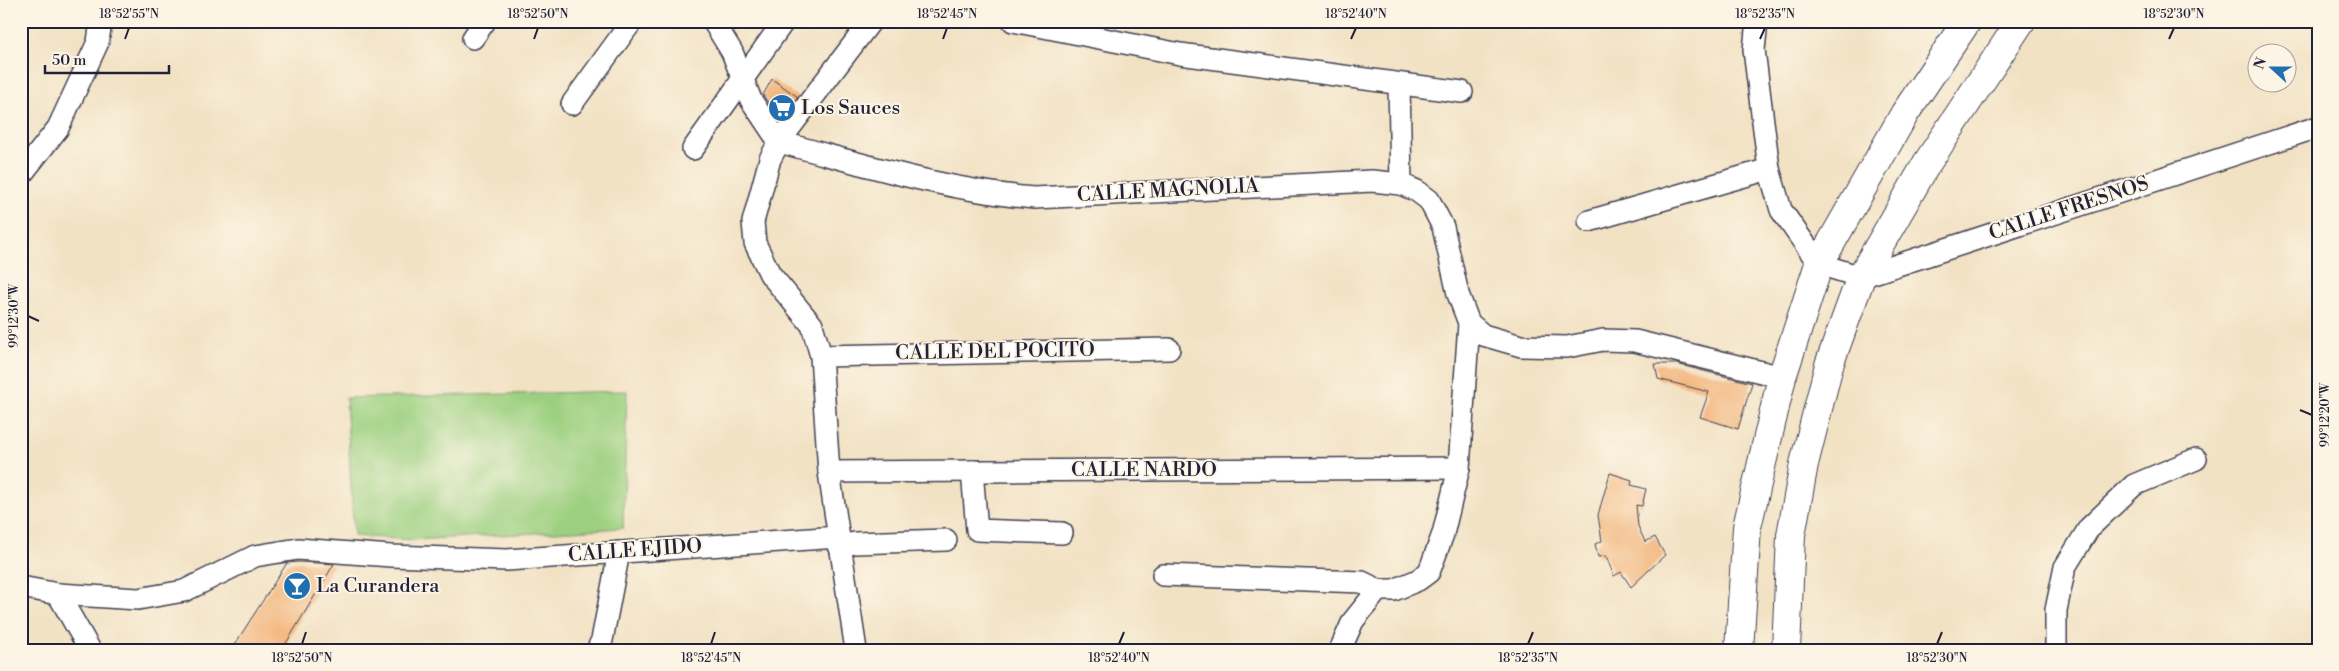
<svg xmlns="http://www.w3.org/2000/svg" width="2339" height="671" font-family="'Libre Bodoni',serif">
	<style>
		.green { fill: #9cd080; stroke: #5f795e }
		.building { fill: #f3b67d }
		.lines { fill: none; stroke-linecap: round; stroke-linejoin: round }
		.minor-casing { stroke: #413f50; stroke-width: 24 }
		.major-casing { stroke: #413f50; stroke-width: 30 }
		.minor { stroke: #fff; stroke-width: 21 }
		.major { stroke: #fff; stroke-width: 28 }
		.ticks { fill: none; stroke: #22223b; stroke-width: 2 }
		.labels { text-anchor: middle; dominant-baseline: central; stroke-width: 4; stroke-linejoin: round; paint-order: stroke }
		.poi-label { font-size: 20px; fill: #22223b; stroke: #fcf5e5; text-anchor: start }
		.street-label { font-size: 20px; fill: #22223b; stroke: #fcf5e5 }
		.neatline { fill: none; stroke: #22223b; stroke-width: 2 }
		.ticks-label { font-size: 12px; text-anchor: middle; fill: #22223b }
	</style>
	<rect width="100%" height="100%" fill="#fcf5e5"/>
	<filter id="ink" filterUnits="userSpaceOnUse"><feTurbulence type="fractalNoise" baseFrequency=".02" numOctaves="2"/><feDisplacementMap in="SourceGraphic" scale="10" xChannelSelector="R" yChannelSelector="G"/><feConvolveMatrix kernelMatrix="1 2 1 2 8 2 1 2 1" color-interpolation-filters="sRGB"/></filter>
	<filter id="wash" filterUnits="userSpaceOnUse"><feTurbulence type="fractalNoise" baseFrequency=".0096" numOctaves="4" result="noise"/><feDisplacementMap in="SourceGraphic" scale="20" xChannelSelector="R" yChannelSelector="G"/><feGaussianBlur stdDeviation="1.12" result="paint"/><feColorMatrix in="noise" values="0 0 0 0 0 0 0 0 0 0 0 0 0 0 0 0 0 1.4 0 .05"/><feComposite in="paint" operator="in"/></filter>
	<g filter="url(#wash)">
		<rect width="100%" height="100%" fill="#f2e2c4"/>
		<path class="green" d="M627 391 623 528 413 540 354 536 346 398Z"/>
		<g id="blocks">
			<g class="building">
				<path d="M772 79 798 97 780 120 763 95Z"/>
				<path d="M1655 364H1676L1752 383 1738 429 1700 417 1709 392 1658 379Z"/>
				<path d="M1610 473 1632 480 1631 485 1646 489 1642 506 1636 505 1638 526 1645 542 1655 537 1665 555 1631 587 1621 572 1614 576 1606 556 1598 557 1595 544 1602 541 1598 515Z"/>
				<path d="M299 562 334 564 282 650H243L235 644 287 563Z"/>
			</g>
		</g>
	</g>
	<g filter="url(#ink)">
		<use href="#blocks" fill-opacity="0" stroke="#413f50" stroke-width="1"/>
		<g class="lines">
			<g class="minor-casing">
				<g id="minor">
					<path d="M713 21 732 52 751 100 779 142"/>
					<path d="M1013 21 1180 54 1462 92"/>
					<path d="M1757 21 1754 50 1769 169 1781 210 1819 264 1861 277 2318 127"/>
					<path d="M473 38 485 21"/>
					<path d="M1399 84 1401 184"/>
					<path d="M572 104 632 21"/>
					<path d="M779 142C863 164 948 191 1034 198L1372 181 1401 184 1417 191 1429 200 1443 227 1458 294 1469 323 1459 468 1443 534 1429 572 1418 580 1394 590H1378L1362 582 1163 575"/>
					<path d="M693 149 784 21"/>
					<path d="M21 175 58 128 98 42 101 21"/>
					<path d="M1589 221 1769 169"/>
					<path d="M1469 323 1483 335 1521 346 1567 347 1603 340 1635 341 1782 377"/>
					<path d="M821 356 1169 349"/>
					<path d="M972 471 977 530 1062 533"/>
					<path d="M829 472 1459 468"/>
					<path d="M839 546 855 543 946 540"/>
					<path d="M21 587 58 594 138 599 184 591 255 556 298 549 391 556 507 560 838 537"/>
					<path d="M58 594 90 650"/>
					<path d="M597 650 602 640 619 552"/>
					<path d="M856 650 829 472 821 356 812 325 770 274 755 243 753 222 770 159 779 142 871 21"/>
					<path d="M1340 650 1353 621 1378 590"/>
					<path d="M2056 650V610L2065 567 2089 528 2134 485 2196 459"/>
				</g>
			</g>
			<g class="major-casing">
				<g id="major">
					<path d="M1739 650 1747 527 1782 377 1819 264 1905 113 1967 21"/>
					<path d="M1786 650 1791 535 1804 464 1829 365 1861 277 1927 163 2021 21"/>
				</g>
			</g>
			<use href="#minor" class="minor"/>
			<use href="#major" class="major"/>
		</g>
	</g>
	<path class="ticks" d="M125 39 129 28M534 39 538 28M943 39 947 28M1351 39 1356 28M1760 39 1765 28M2169 39 2174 28M28 316 39 321M2300 410 2312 415M302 644 306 632M711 644 715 632M1119 644 1124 632M1528 644 1533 632M1937 644 1942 632"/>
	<defs>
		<g id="supermarket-disc" transform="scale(1.4375)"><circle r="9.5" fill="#1f6fb2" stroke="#fcf5e5"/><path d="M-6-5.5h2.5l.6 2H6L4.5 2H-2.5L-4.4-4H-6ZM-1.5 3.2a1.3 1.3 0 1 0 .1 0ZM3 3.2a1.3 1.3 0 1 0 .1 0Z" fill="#fff"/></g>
		<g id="bar-disc" transform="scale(1.4375)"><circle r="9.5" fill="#1f6fb2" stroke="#fcf5e5"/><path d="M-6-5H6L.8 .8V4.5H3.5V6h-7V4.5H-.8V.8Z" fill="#fff"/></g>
	</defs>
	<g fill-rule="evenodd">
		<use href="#supermarket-disc" x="782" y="108"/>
		<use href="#bar-disc" x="297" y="586"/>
	</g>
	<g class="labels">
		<g class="poi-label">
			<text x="801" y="108">Los Sauces</text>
			<text x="316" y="586">La Curandera</text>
		</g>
		<g class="street-label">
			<text transform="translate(1168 191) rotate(-3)">CALLE MAGNOLIA</text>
			<text transform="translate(2069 209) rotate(-18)">CALLE FRESNOS</text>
			<text transform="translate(995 352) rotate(-1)">CALLE DEL POCITO</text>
			<text x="1144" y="470">CALLE NARDO</text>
			<text transform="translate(635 551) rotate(-4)">CALLE EJIDO</text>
		</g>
	</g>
	<rect width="2339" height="671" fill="none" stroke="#fcf5e5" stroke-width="55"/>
	<g transform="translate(2272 68) rotate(291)"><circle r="24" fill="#fcf5e5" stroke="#a5a1a1"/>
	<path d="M0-4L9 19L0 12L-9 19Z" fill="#1f6fb2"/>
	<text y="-8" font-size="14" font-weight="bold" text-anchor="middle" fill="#22223b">N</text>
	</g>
	<path d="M45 65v8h124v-8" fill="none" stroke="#22223b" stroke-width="2.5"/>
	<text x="52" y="65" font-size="15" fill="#22223b" stroke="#fcf5e5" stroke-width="4" paint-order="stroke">50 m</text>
	<rect x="28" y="28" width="2284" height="616" class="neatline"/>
	<g class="ticks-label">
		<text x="129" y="18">18°52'55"N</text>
		<text x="538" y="18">18°52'50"N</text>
		<text x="947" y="18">18°52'45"N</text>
		<text x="1356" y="18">18°52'40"N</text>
		<text x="1765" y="18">18°52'35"N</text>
		<text x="2174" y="18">18°52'30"N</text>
		<text transform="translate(14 316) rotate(-90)" y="4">99°12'30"W</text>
		<text transform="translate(2325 415) rotate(-90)" y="4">99°12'20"W</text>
		<text x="302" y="662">18°52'50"N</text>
		<text x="711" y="662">18°52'45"N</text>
		<text x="1119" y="662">18°52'40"N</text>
		<text x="1528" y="662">18°52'35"N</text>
		<text x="1937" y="662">18°52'30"N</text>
	</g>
</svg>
